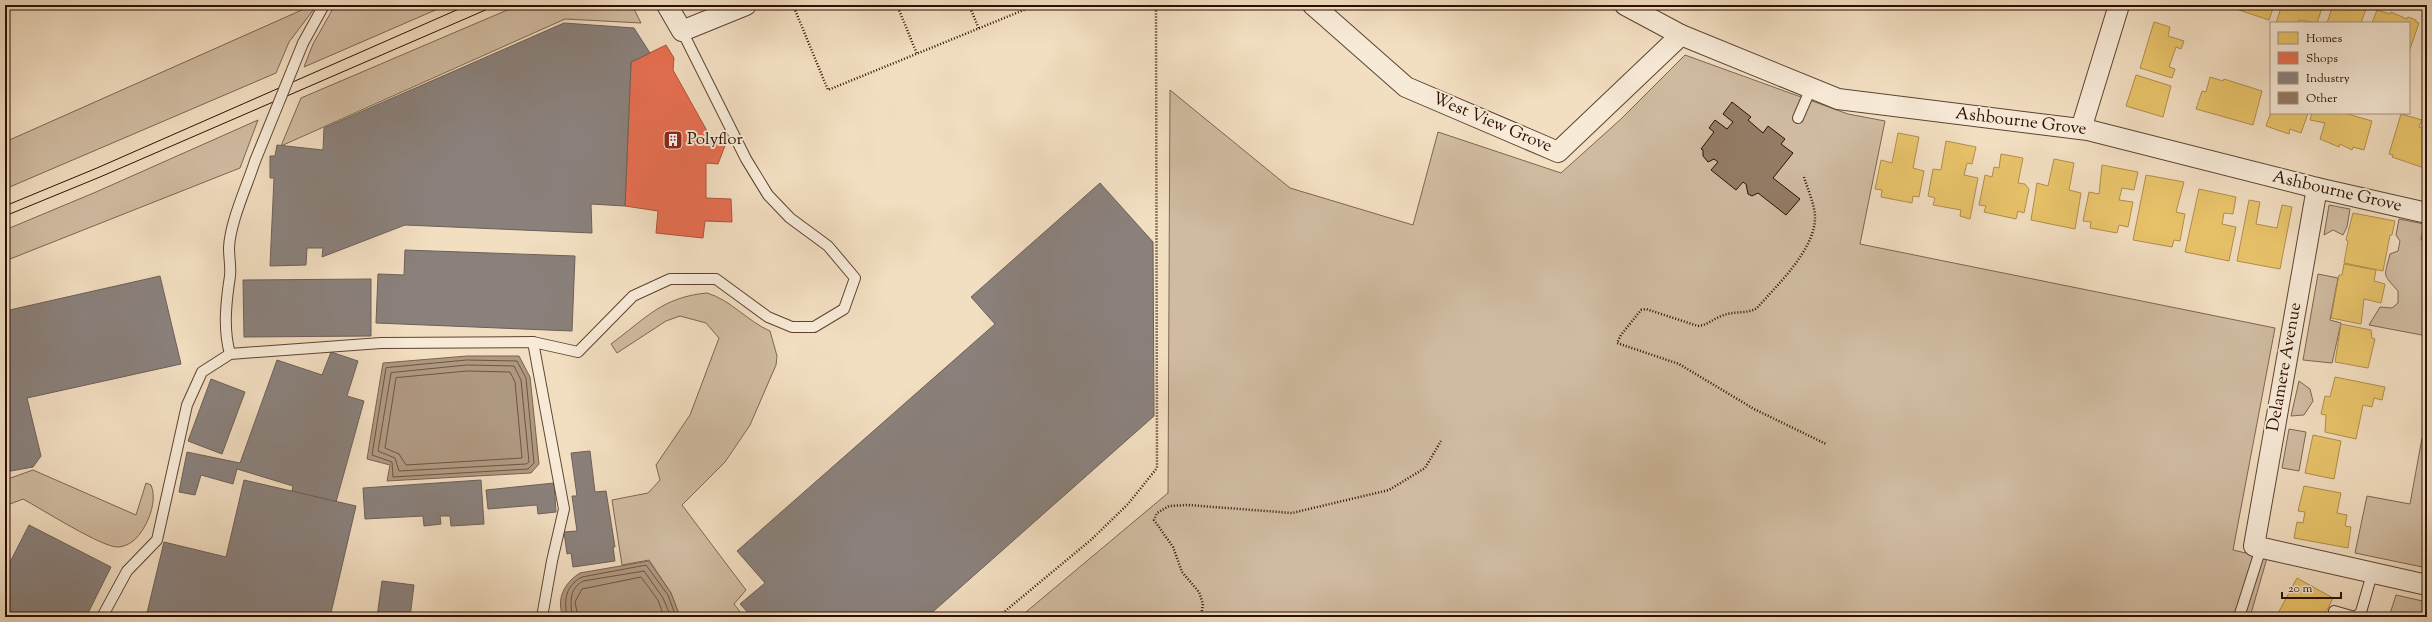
<svg xmlns="http://www.w3.org/2000/svg" width="2432" height="622" font-family="'Sorts Mill Goudy',serif">
	<style>
		.green { fill: #d0bba1; stroke: #7e6552 }
		.water { fill: #af9880; stroke: #7b614e }
		.homes { fill: #e9c46a; stroke: #b08e4b }
		.shops { fill: #e76f51; stroke: #af5239 }
		.industry { fill: #8a817c; stroke: #6e5f57 }
		.lines { fill: none; stroke-linecap: round; stroke-linejoin: round }
		.shore { stroke: #6e5441; stroke-width: 1 }
		.building { fill: #937b65; stroke: #2c0f02 }
		.service-casing { stroke: #5e4332; stroke-width: 12 }
		.minor-casing { stroke: #5e4332; stroke-width: 22 }
		.path { stroke: #2c0f02; stroke-width: 2.5; stroke-dasharray: 1 2; stroke-linecap: butt }
		.service { stroke: #f7ead7; stroke-width: 10 }
		.minor { stroke: #f7ead7; stroke-width: 20 }
		.tram { stroke: #2c0f02; stroke-width: 1 }
		.service-bridge-casing { stroke: #5e4332; stroke-width: 12; stroke-linecap: butt }
		.service-bridge { stroke: #f7ead7; stroke-width: 10 }
		.labels { text-anchor: middle; dominant-baseline: central; stroke-width: 4; stroke-linejoin: round; paint-order: stroke }
		.street-label { font-size: 17px; fill: #2c0f02; stroke: #f7ead7 }
		.poi-label { font-size: 17px; fill: #2c0f02; stroke: #f7ead7; text-anchor: start }
	</style>
	<rect width="100%" height="100%" fill="#f2dec1"/>
	<filter id="stains"><feTurbulence type="fractalNoise" baseFrequency=".005" numOctaves="4"/><feColorMatrix values="0 0 0 0 .2 0 0 0 0 .09 0 0 0 0 .02 0 0 0 .5 -.17"/></filter>
	<radialGradient id="worn" r=".72"><stop offset=".6" stop-color="#630" stop-opacity="0"/><stop offset="1" stop-color="#630" stop-opacity=".3"/></radialGradient>
	<g class="green">
		<path d="M313 5H317L289 42 276 73 5 189V142Z"/>
		<path d="M335 5H447L304 67 313 44Z"/>
		<path d="M519 5H632L641 23 565 19 281 146 301 98Z"/>
		<path d="M1685 55 1848 114 1885 121 1860 244 2275 328 2233 550 2267 558 2250 617H1020L1168 493 1170 90 1290 188 1413 225 1438 132 1561 173 1621 119Z"/>
		<path d="M258 120 240 168 5 261V230L96 192Z"/>
		<path d="M2329 205 2350 209 2347 227 2343 235 2333 230 2324 235Z"/>
		<path d="M2399 219 2424 224 2421 240 2427 242 2425 271 2427 272V336L2369 325 2380 307 2392 308 2398 303V291C2382 273 2384 278 2390 254L2398 251 2400 241 2396 235Z"/>
		<path d="M2318 274 2338 278 2330 320 2341 323 2332 363 2303 360Z"/>
		<path d="M707 293C731 300 747 321 770 331L777 356 776 365 750 425 725 462 682 505 746 590 734 604 744 617H680L671 593 649 560 622 565 612 500 648 493 660 480 656 465 690 415 719 338 706 323 680 316 666 321 617 353 611 344C645 319 662 297 707 293Z"/>
		<path d="M2299 381 2310 389 2313 401 2304 415 2291 416Z"/>
		<path d="M2289 429 2306 432 2299 471 2282 468Z"/>
		<path d="M2422 438 2427 439V568L2355 553 2367 496 2410 504Z"/>
		<path d="M33 470 136 515 146 483 151 485C156 497 152 512 146 524 140 535 133 545 119 547 104 549 40 508 23 499L5 506V480Z"/>
		<path d="M2396 595 2427 602V617H2389Z"/>
	</g>
	<g class="water">
		<path d="M467 356H519L530 377 539 464 531 473 387 481 390 465 367 459 383 363Z"/>
		<path d="M649 561 671 593 680 617H563C556 599 564 583 580 573Z"/>
	</g>
	<g class="homes">
		<path d="M2237 5H2274L2269 20 2236 9Z"/>
		<path d="M2282 5H2323L2317 23 2299 20 2298 23H2276Z"/>
		<path d="M2333 5H2364L2367 6 2361 23H2327Z"/>
		<path d="M2377 10 2390 14 2391 12 2407 19 2408 17 2416 20V22L2419 23 2409 52V23H2372Z"/>
		<path d="M2154 22 2170 27 2168 36 2184 41 2181 49 2176 47 2169 67 2175 69 2172 78 2140 68Z"/>
		<path d="M2136 75 2171 86 2163 117 2126 106Z"/>
		<path d="M2210 77 2223 81 2224 79 2262 91 2253 125 2196 109 2202 91 2206 92Z"/>
		<path d="M2271 112V113H2308L2301 133 2290 129 2289 134 2266 126Z"/>
		<path d="M2312 113H2344L2372 121 2364 150 2353 147 2352 150 2340 144 2339 147 2320 139 2325 123 2310 120Z"/>
		<path d="M2401 114 2422 120 2419 127 2427 130V169L2392 157 2393 155 2389 154Z"/>
		<path d="M1898 133 1919 137 1913 168 1924 171 1919 197 1913 196 1912 203 1881 197 1882 190 1875 189 1881 160 1892 163Z"/>
		<path d="M1946 141 1976 147 1972 164 1967 163 1964 175 1978 178 1970 219 1960 216 1961 210 1933 205 1935 198 1928 196 1933 169 1941 170Z"/>
		<path d="M2001 154 2023 158 2018 183 2025 184 2029 189 2024 213 2018 211 2016 219 1984 212 1986 206 1979 205 1985 175 1992 177 1994 167 1999 168Z"/>
		<path d="M2054 159 2074 163 2069 190 2081 193 2075 229 2031 220 2037 183 2048 186Z"/>
		<path d="M2102 165 2138 172 2134 190 2122 188 2119 200 2133 202 2128 227 2119 225 2117 233 2090 228 2091 222 2083 221 2089 192 2099 194Z"/>
		<path d="M2146 175 2184 182 2176 212 2185 214 2180 241 2174 240 2172 247 2133 240Z"/>
		<path d="M2199 189 2236 197 2233 214 2224 213 2222 224 2236 227 2229 261 2185 252Z"/>
		<path d="M2249 200 2260 202 2256 224 2277 228 2282 205 2292 207 2280 269 2237 261Z"/>
		<path d="M2353 213 2395 221 2392 235H2390L2383 271 2344 263 2348 241 2346 240Z"/>
		<path d="M2344 264 2376 270 2374 281 2385 284 2381 303 2364 299 2361 324 2331 318 2339 275H2342Z"/>
		<path d="M2341 324 2371 330 2372 338 2375 339 2368 368 2335 362Z"/>
		<path d="M2335 377 2385 387 2382 400 2374 398 2372 407 2363 405 2356 439 2325 432 2326 415 2321 414 2325 396 2330 397Z"/>
		<path d="M2313 435 2341 441 2334 479 2305 473Z"/>
		<path d="M2304 486 2341 493 2337 513 2347 515 2345 526 2351 527 2348 548 2294 538 2297 522 2303 523 2305 512 2298 511Z"/>
		<path d="M2297 578 2333 598 2324 616 2319 613 2317 617H2276Z"/>
	</g>
	<path class="shops" d="M666 45 674 58 673 70 711 138 726 143 718 164 706 163V198L731 199 732 222 705 221 703 238 656 233 658 211 625 206 631 62Z"/>
	<g class="industry">
		<path d="M564 23 634 28 650 53 631 62 625 206 591 204 592 233 405 225 322 257 323 248H307L306 265 270 266 274 178H270V156H275L277 145 323 150 324 128Z"/>
		<path d="M1100 183 1153 242 1154 416 927 617H752L740 604 765 583 737 551 995 324 971 297Z"/>
		<path d="M405 250 575 256 572 331 376 323 378 274 404 275Z"/>
		<path d="M160 276 181 364 27 398 41 456 33 467 5 472V311Z"/>
		<path d="M371 279V336L244 337 243 280Z"/>
		<path d="M331 352 358 361 347 396 364 401 336 502 292 491 293 486 237 469 233 484 201 475 195 495 179 492 187 452 240 463 277 360 322 375Z"/>
		<path d="M211 379 245 392 222 454 188 441Z"/>
		<path d="M590 451 595 492 606 491 615 547H613L615 561 573 567 571 553 567 554 564 532 577 531 572 496H577L571 453Z"/>
		<path d="M244 480 356 506 330 617H146L164 542 226 557Z"/>
		<path d="M481 480 484 524 451 526 450 516H440L441 524 424 526 423 516 365 519 363 488Z"/>
		<path d="M554 483 556 512 538 514 537 505 488 509 486 490Z"/>
		<path d="M29 525 111 567 86 617H5V572Z"/>
		<path d="M382 581 414 585 410 617H377Z"/>
	</g>
	<g class="lines">
		<g class="shore">
			<path d="M467 360 517 361 526 378 534 463 528 469 393 477 392 462 372 455 386 368Z"/>
			<path d="M467 365 514 366 521 380 529 462 526 464 399 471 395 458 378 451 391 373Z"/>
			<path d="M468 371 510 372 515 382 522 458 406 465 399 454 385 448 396 378Z"/>
			<path d="M567 617C564 600 565 586 582 577L646 565 668 595 676 617"/>
			<path d="M572 617C571 602 568 590 583 581L644 571 663 598 671 617"/>
			<path d="M578 617 575 602 582 589 641 577 658 600 664 617"/>
		</g>
	</g>
	<path class="building" d="M1732 102 1751 117 1748 120 1763 133 1768 126 1785 139 1781 144 1793 153 1773 178 1800 199 1786 215 1758 193 1752 196 1748 194 1746 184 1743 182 1736 190 1711 170 1718 162 1714 159 1708 162 1703 156V150L1701 149 1714 132 1709 128 1715 120 1727 129 1733 122 1723 114Z"/>
	<g class="lines">
		<g class="service-casing">
			<g id="service">
				<path d="M303 43 324 5"/>
				<path d="M1798 118 1811 88"/>
				<path d="M533 342 564 509 552 561 542 617"/>
				<path d="M230 354C223 329 226 302 230 276 231 266 229 258 229 248 230 222 247 186 255 161"/>
				<path d="M2334 611 2355 617"/>
				<path d="M102 617 127 571 157 540 187 405 202 372 230 354 381 343 533 342 578 352 633 296 670 279H716L768 317 792 327H814L844 309 855 278 828 246 790 218 768 195 746 159 682 31"/>
				<path d="M2239 617 2261 548"/>
				<path d="M2356 617 2361 612 2372 574"/>
			</g>
		</g>
		<g class="minor-casing">
			<g id="minor">
				<path d="M667 5 682 31 746 5"/>
				<path d="M1313 5 1406 87 1558 152 1681 35"/>
				<path d="M1625 5 1681 35 1838 99 2088 130 2317 188 2427 213"/>
				<path d="M2081 129 2119 5"/>
				<path d="M2317 188 2254 546 2427 585"/>
			</g>
		</g>
		<g class="path">
			<path d="M793 5 828 90 1036 5"/>
			<path d="M897 5 917 54"/>
			<path d="M969 5 979 29"/>
			<path d="M1804 177C1808 190 1814 203 1815 216 1816 249 1777 285 1757 308 1748 314 1734 311 1724 315 1714 318 1708 325 1698 326L1646 309 1641 310 1621 335 1617 343 1679 364 1754 409 1826 444"/>
			<path d="M998 617 1092 539 1128 504 1157 468 1156 5"/>
			<path d="M1201 617 1203 604 1199 592 1182 572 1173 547 1154 520 1157 513 1169 506 1188 505 1292 513 1389 490 1425 468 1441 441"/>
		</g>
		<use href="#service" class="service"/>
		<use href="#minor" class="minor"/>
		<g class="tram">
			<path d="M5 206 97 168 468 5"/>
			<path d="M5 216 100 177 497 5"/>
		</g>
		<g class="service-bridge-casing">
			<path id="service-bridge" d="M255 161 303 43"/>
		</g>
		<use href="#service-bridge" class="service-bridge"/>
	</g>
	<defs>
		<g id="building-square" transform="scale(1)"><rect x="-9" y="-9" width="18" height="18" rx="4" fill="#8f2418" stroke="#f7ead7"/><path d="M-4-6H4V6H1V3H-1V6H-4ZM-2.5-4.3h1.7v1.8h-1.7ZM.8-4.3h1.7v1.8H.8ZM-2.5-1h1.7V.8h-1.7ZM.8-1h1.7V.8H.8Z" fill="#fff"/></g>
	</defs>
	<g fill-rule="evenodd">
		<use href="#building-square" x="673" y="140"/>
	</g>
	<g class="labels">
		<g class="street-label">
			<text transform="translate(2021 122) rotate(7)">Ashbourne Grove</text>
			<text transform="translate(1492 123) rotate(23)">West View Grove</text>
			<text transform="translate(2337 192) rotate(13)">Ashbourne Grove</text>
			<text transform="translate(2285 367) rotate(-80)">Delamere Avenue</text>
		</g>
		<g class="poi-label">
			<text x="687" y="140">Polyflor</text>
		</g>
	</g>
	<rect width="2432" height="622" fill="none" stroke="#f2dec1" stroke-width="20"/>
	<rect x="6" y="6" width="2420" height="610" fill="none" stroke="#2c0f02" stroke-width="2"/>
	<rect x="10" y="10" width="2412" height="602" fill="none" stroke="#2c0f02"/>
	<rect x="2270" y="22" width="140" height="92" fill="#f7ead7" stroke="#a69282"/>
	<rect x="2278" y="32" width="20" height="12" fill="#e9c46a" stroke="#a69282"/>
	<text x="2306" y="42" font-size="12" fill="#2c0f02">Homes</text>
	<rect x="2278" y="52" width="20" height="12" fill="#e76f51" stroke="#a69282"/>
	<text x="2306" y="62" font-size="12" fill="#2c0f02">Shops</text>
	<rect x="2278" y="72" width="20" height="12" fill="#8a817c" stroke="#a69282"/>
	<text x="2306" y="82" font-size="12" fill="#2c0f02">Industry</text>
	<rect x="2278" y="92" width="20" height="12" fill="#937b65" stroke="#a69282"/>
	<text x="2306" y="102" font-size="12" fill="#2c0f02">Other</text>
	<path d="M2282 592v6h59v-6" fill="none" stroke="#2c0f02" stroke-width="2"/>
	<text x="2288" y="592" font-size="12" fill="#2c0f02" stroke="#f7ead7" stroke-width="3" paint-order="stroke">20 m</text>
	<rect width="100%" height="100%" filter="url(#stains)"/>
	<rect width="100%" height="100%" fill="url(#worn)"/>
</svg>
